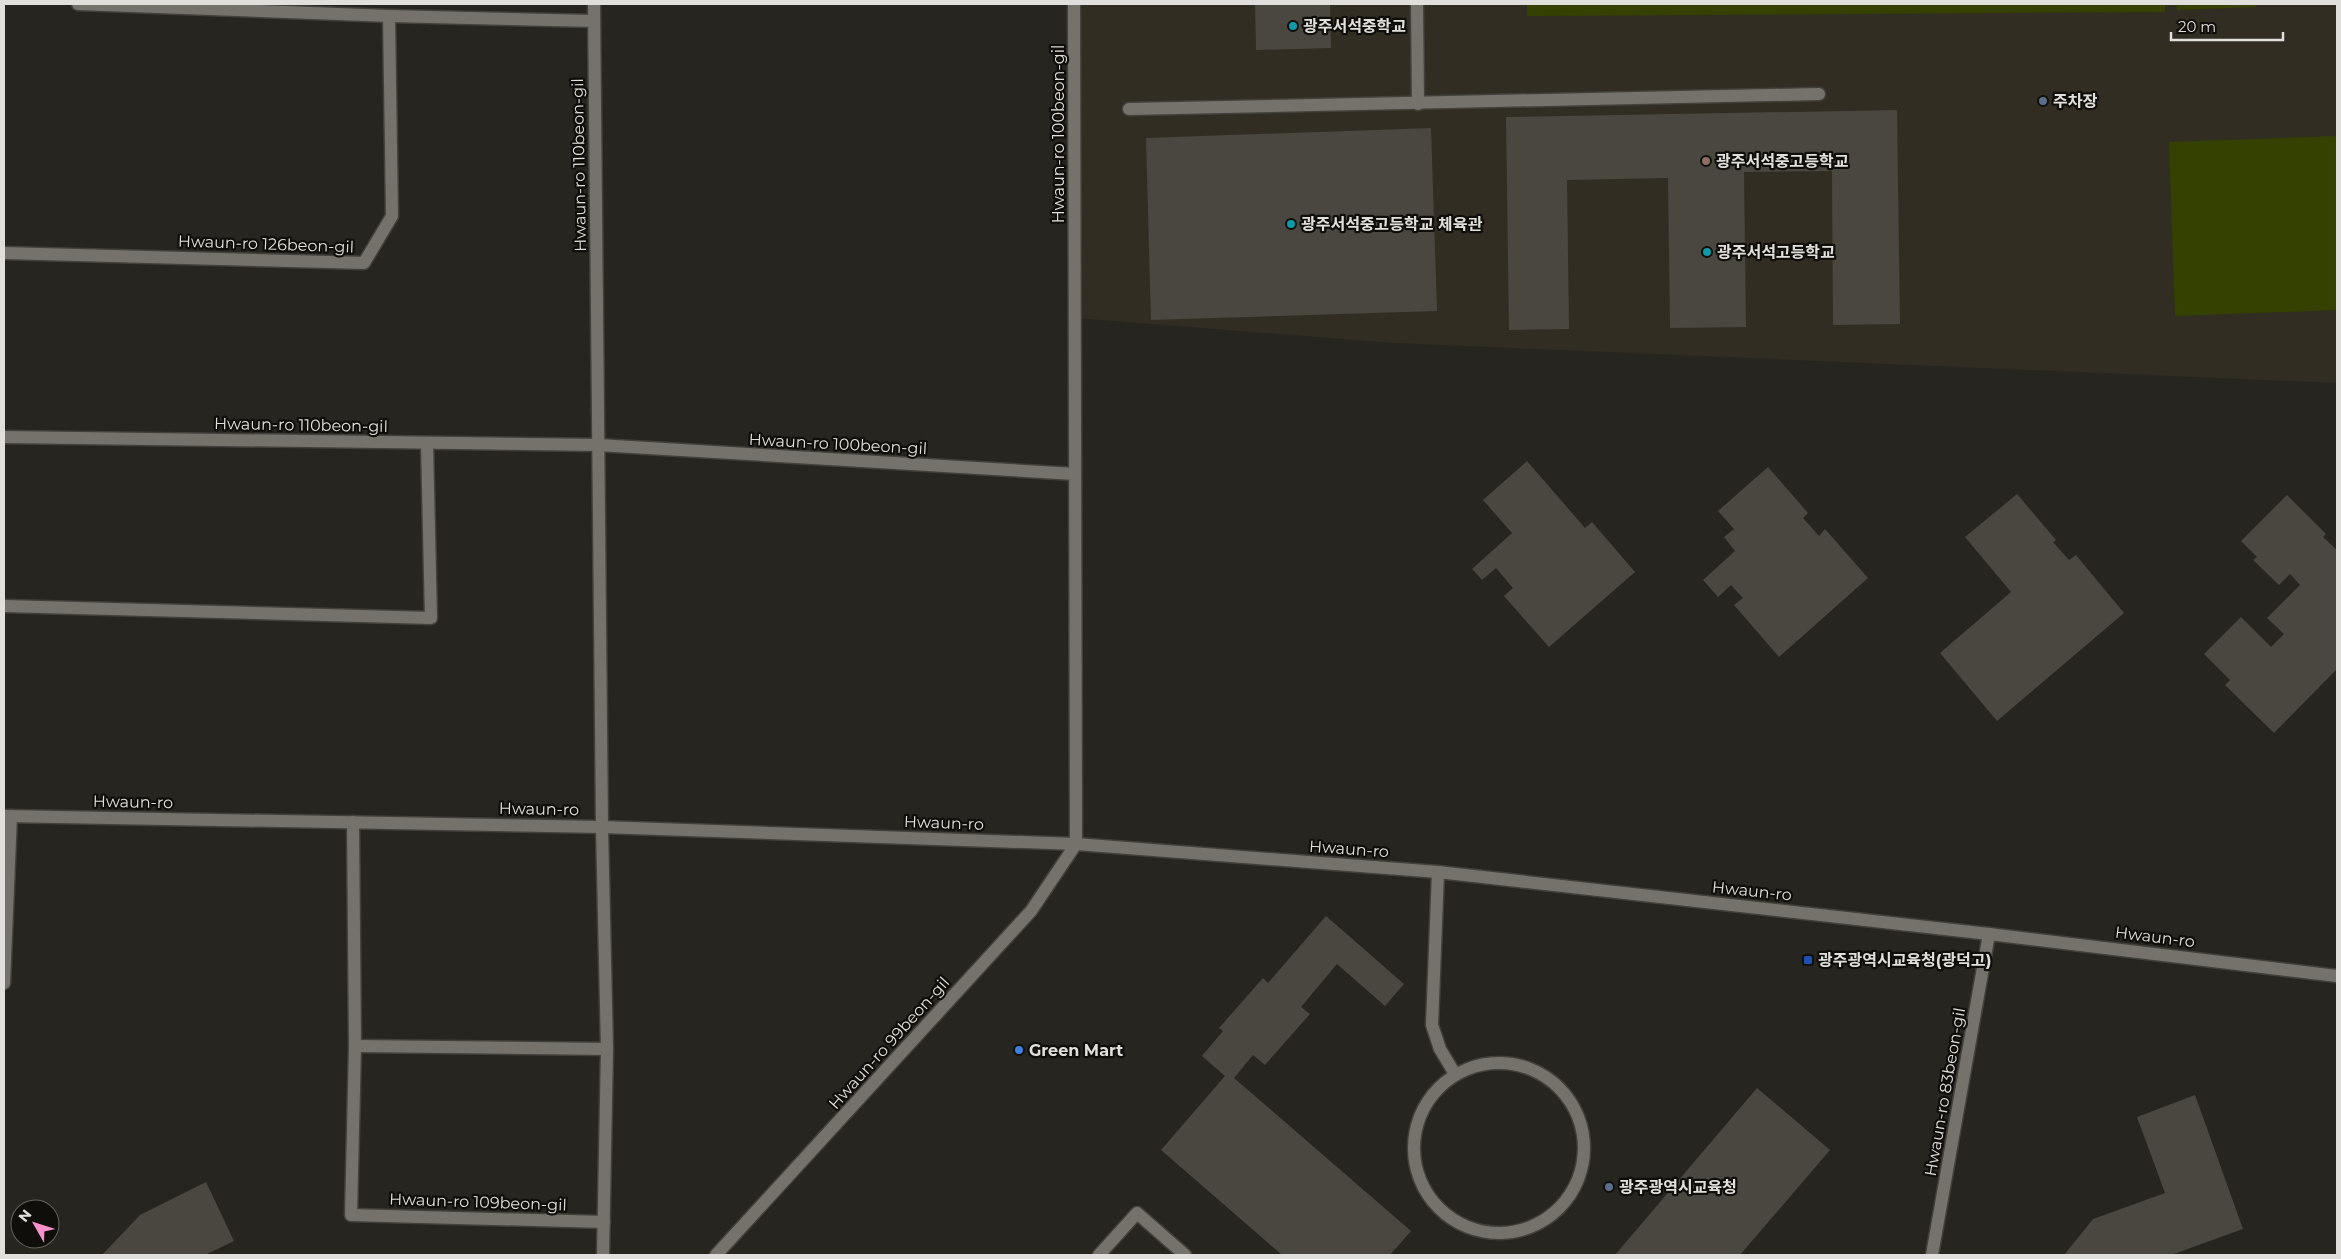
<svg xmlns="http://www.w3.org/2000/svg" width="2341" height="1259" font-family="Montserrat,'Noto Sans KR',sans-serif">
	<style>
		.built { fill: #322d22 }
		.green { fill: #354100 }
		.building { fill: #494740 }
		.lines { fill: none; stroke-linecap: round; stroke-linejoin: round }
		.service-casing { stroke: #42403b; stroke-width: 15 }
		.minor-casing { stroke: #42403b; stroke-width: 15 }
		.tertiary-casing { stroke: #42403b; stroke-width: 15 }
		.service { stroke: #75726b; stroke-width: 12 }
		.minor { stroke: #75726b; stroke-width: 12 }
		.tertiary { stroke: #75726b; stroke-width: 12 }
		.culture-dot { fill: #0f9aa8; stroke: #0f0e0b; stroke-width: 2 }
		.service-dot { fill: #5c6f8a; stroke: #0f0e0b; stroke-width: 2 }
		.education-dot { fill: #8d6e63; stroke: #0f0e0b; stroke-width: 2 }
		.transit-dot { fill: #1a4fb4; stroke: #0f0e0b; stroke-width: 2 }
		.shop-dot { fill: #3f7fe0; stroke: #0f0e0b; stroke-width: 2 }
		.labels { text-anchor: middle; dominant-baseline: central; stroke-width: 4.5; stroke-linejoin: round; paint-order: stroke }
		.poi-label { font-size: 16px; font-weight: bold; fill: #e0dfdb; stroke: #0f0e0b; text-anchor: start }
		.street-label { font-size: 16px; fill: #e0dfdb; stroke: #0f0e0b }
	</style>
	<rect width="100%" height="100%" fill="#27251f"/>
	<path class="built" d="M1074 4H2337V383L1394 343 1075 318Z"/>
	<g class="green">
		<path d="M1527 4H2165V12L1527 16Z"/>
		<path d="M2176 4H2256V7L2177 10Z"/>
		<path d="M2337 136V310L2175 316 2169 142Z"/>
	</g>
	<g class="building">
		<path d="M1255 4H1330L1331 48 1256 50Z"/>
		<path d="M1897 110 1900 324 1833 325 1832 171 1744 172 1746 327 1670 328 1668 178 1567 180 1569 329 1509 330 1506 117Z"/>
		<path d="M1431 128 1437 311 1151 320 1146 138Z"/>
		<path d="M1527 461 1585 528 1592 522 1635 572 1549 647 1504 596 1513 588 1496 568 1482 580 1472 569 1512 533 1483 500Z"/>
		<path d="M1768 467 1808 513 1803 518 1819 536 1825 529 1868 578 1779 657 1734 605 1743 598 1731 585 1718 597 1703 580 1735 551 1724 537 1734 529 1718 511Z"/>
		<path d="M2017 494 2056 540 2053 542 2069 560 2076 555 2124 613 1997 721 1940 653 2011 592 1965 537Z"/>
		<path d="M2287 495 2326 534 2323 537 2337 550V669L2274 733 2225 685 2230 680 2204 654 2241 617 2271 647 2284 634 2267 618 2300 585 2290 574 2279 585 2253 560 2257 557 2241 541Z"/>
		<path d="M1326 916 1404 984 1385 1006 1337 964 1301 1007 1310 1014 1265 1065 1253 1055 1234 1078 1411 1231 1390 1255H1282L1161 1150 1225 1076 1202 1056 1223 1031 1219 1028 1263 978 1268 983Z"/>
		<path d="M1757 1088 1830 1150 1740 1255H1615Z"/>
		<path d="M2195 1095 2243 1229 2171 1255H2064L2093 1219 2165 1193 2137 1117Z"/>
		<path d="M206 1182 234 1241 205 1255H102L140 1215Z"/>
	</g>
	<g class="lines">
		<g class="service-casing">
			<g id="service">
				<path d="M1417 4 1418 104"/>
				<path d="M1129 109 1819 94"/>
				<path d="M4 253 364 263 392 216 389 16"/>
				<path d="M353 822 355 1046 351 1215 604 1222"/>
				<path d="M1438 872 1432 1025 1440 1049 1455 1074"/>
				<path d="M4 983 11 816"/>
				<path d="M355 1046 607 1049"/>
				<circle cx="1499" cy="1148" r="85"/>
				<path d="M1099 1255 1137 1213 1185 1255"/>
			</g>
		</g>
		<g class="minor-casing">
			<g id="minor">
				<path d="M78 4 389 16 594 21"/>
				<path d="M594 4 602 827 607 1049 603 1255"/>
				<path d="M4 437 598 445 1075 474"/>
				<path d="M4 606 431 618 427 443"/>
				<path d="M716 1255 1031 911 1076 844 1074 4"/>
				<path d="M1932 1255 1989 934"/>
			</g>
		</g>
		<g class="tertiary-casing">
			<path id="tertiary" d="M4 816 602 827 1076 844 1438 872 1989 934 2337 976"/>
		</g>
		<use href="#service" class="service"/>
		<use href="#minor" class="minor"/>
		<use href="#tertiary" class="tertiary"/>
	</g>
	<g class="culture-dot">
		<circle cx="1293" cy="26" r="5"/>
		<circle cx="1291" cy="224" r="5"/>
		<circle cx="1707" cy="252" r="5"/>
	</g>
	<g class="service-dot">
		<circle cx="2043" cy="101" r="5"/>
		<circle cx="1609" cy="1187" r="5"/>
	</g>
	<circle class="education-dot" cx="1706" cy="161" r="5"/>
	<rect class="transit-dot" x="1803" y="955" width="10" height="10" rx="2.5"/>
	<circle class="shop-dot" cx="1019" cy="1050" r="5"/>
	<g class="labels">
		<g class="poi-label">
			<text x="1303" y="26">광주서석중학교</text>
			<text x="2053" y="101">주차장</text>
			<text x="1716" y="161">광주서석중고등학교</text>
			<text x="1301" y="224">광주서석중고등학교 체육관</text>
			<text x="1717" y="252">광주서석고등학교</text>
			<text x="1818" y="960">광주광역시교육청(광덕고)</text>
			<text x="1029" y="1050">Green Mart</text>
			<text x="1619" y="1187">광주광역시교육청</text>
		</g>
		<g class="street-label">
			<text transform="translate(1058 134) rotate(-90)">Hwaun-ro 100beon-gil</text>
			<text transform="translate(579 165) rotate(-91)">Hwaun-ro 110beon-gil</text>
			<text transform="translate(266 244) rotate(2)">Hwaun-ro 126beon-gil</text>
			<text transform="translate(301 425) rotate(1)">Hwaun-ro 110beon-gil</text>
			<text transform="translate(838 444) rotate(3)">Hwaun-ro 100beon-gil</text>
			<text transform="translate(133 802) rotate(1)">Hwaun-ro</text>
			<text transform="translate(539 809) rotate(1)">Hwaun-ro</text>
			<text transform="translate(944 823) rotate(2)">Hwaun-ro</text>
			<text transform="translate(1349 849) rotate(4)">Hwaun-ro</text>
			<text transform="translate(1752 891) rotate(6)">Hwaun-ro</text>
			<text transform="translate(2155 937) rotate(7)">Hwaun-ro</text>
			<text transform="translate(889 1043) rotate(-48)">Hwaun-ro 99beon-gil</text>
			<text transform="translate(1945 1092) rotate(-80)">Hwaun-ro 83beon-gil</text>
			<text transform="translate(478 1202) rotate(2)">Hwaun-ro 109beon-gil</text>
		</g>
	</g>
	<rect width="2341" height="1259" fill="none" stroke="#e0dfdb" stroke-width="10"/>
	<g transform="translate(35 1224) rotate(309)"><circle r="24" fill="#0f0e0b" stroke="#63625e"/>
	<path d="M0-4L9 19L0 12L-9 19Z" fill="#f890cc"/>
	<text y="-8" font-size="14" font-weight="bold" text-anchor="middle" fill="#e0dfdb">N</text>
	</g>
	<path d="M2171 32v8h112v-8" fill="none" stroke="#e0dfdb" stroke-width="2.5"/>
	<text x="2178" y="32" font-size="15" fill="#e0dfdb" stroke="#0f0e0b" stroke-width="4" paint-order="stroke">20 m</text>
</svg>
